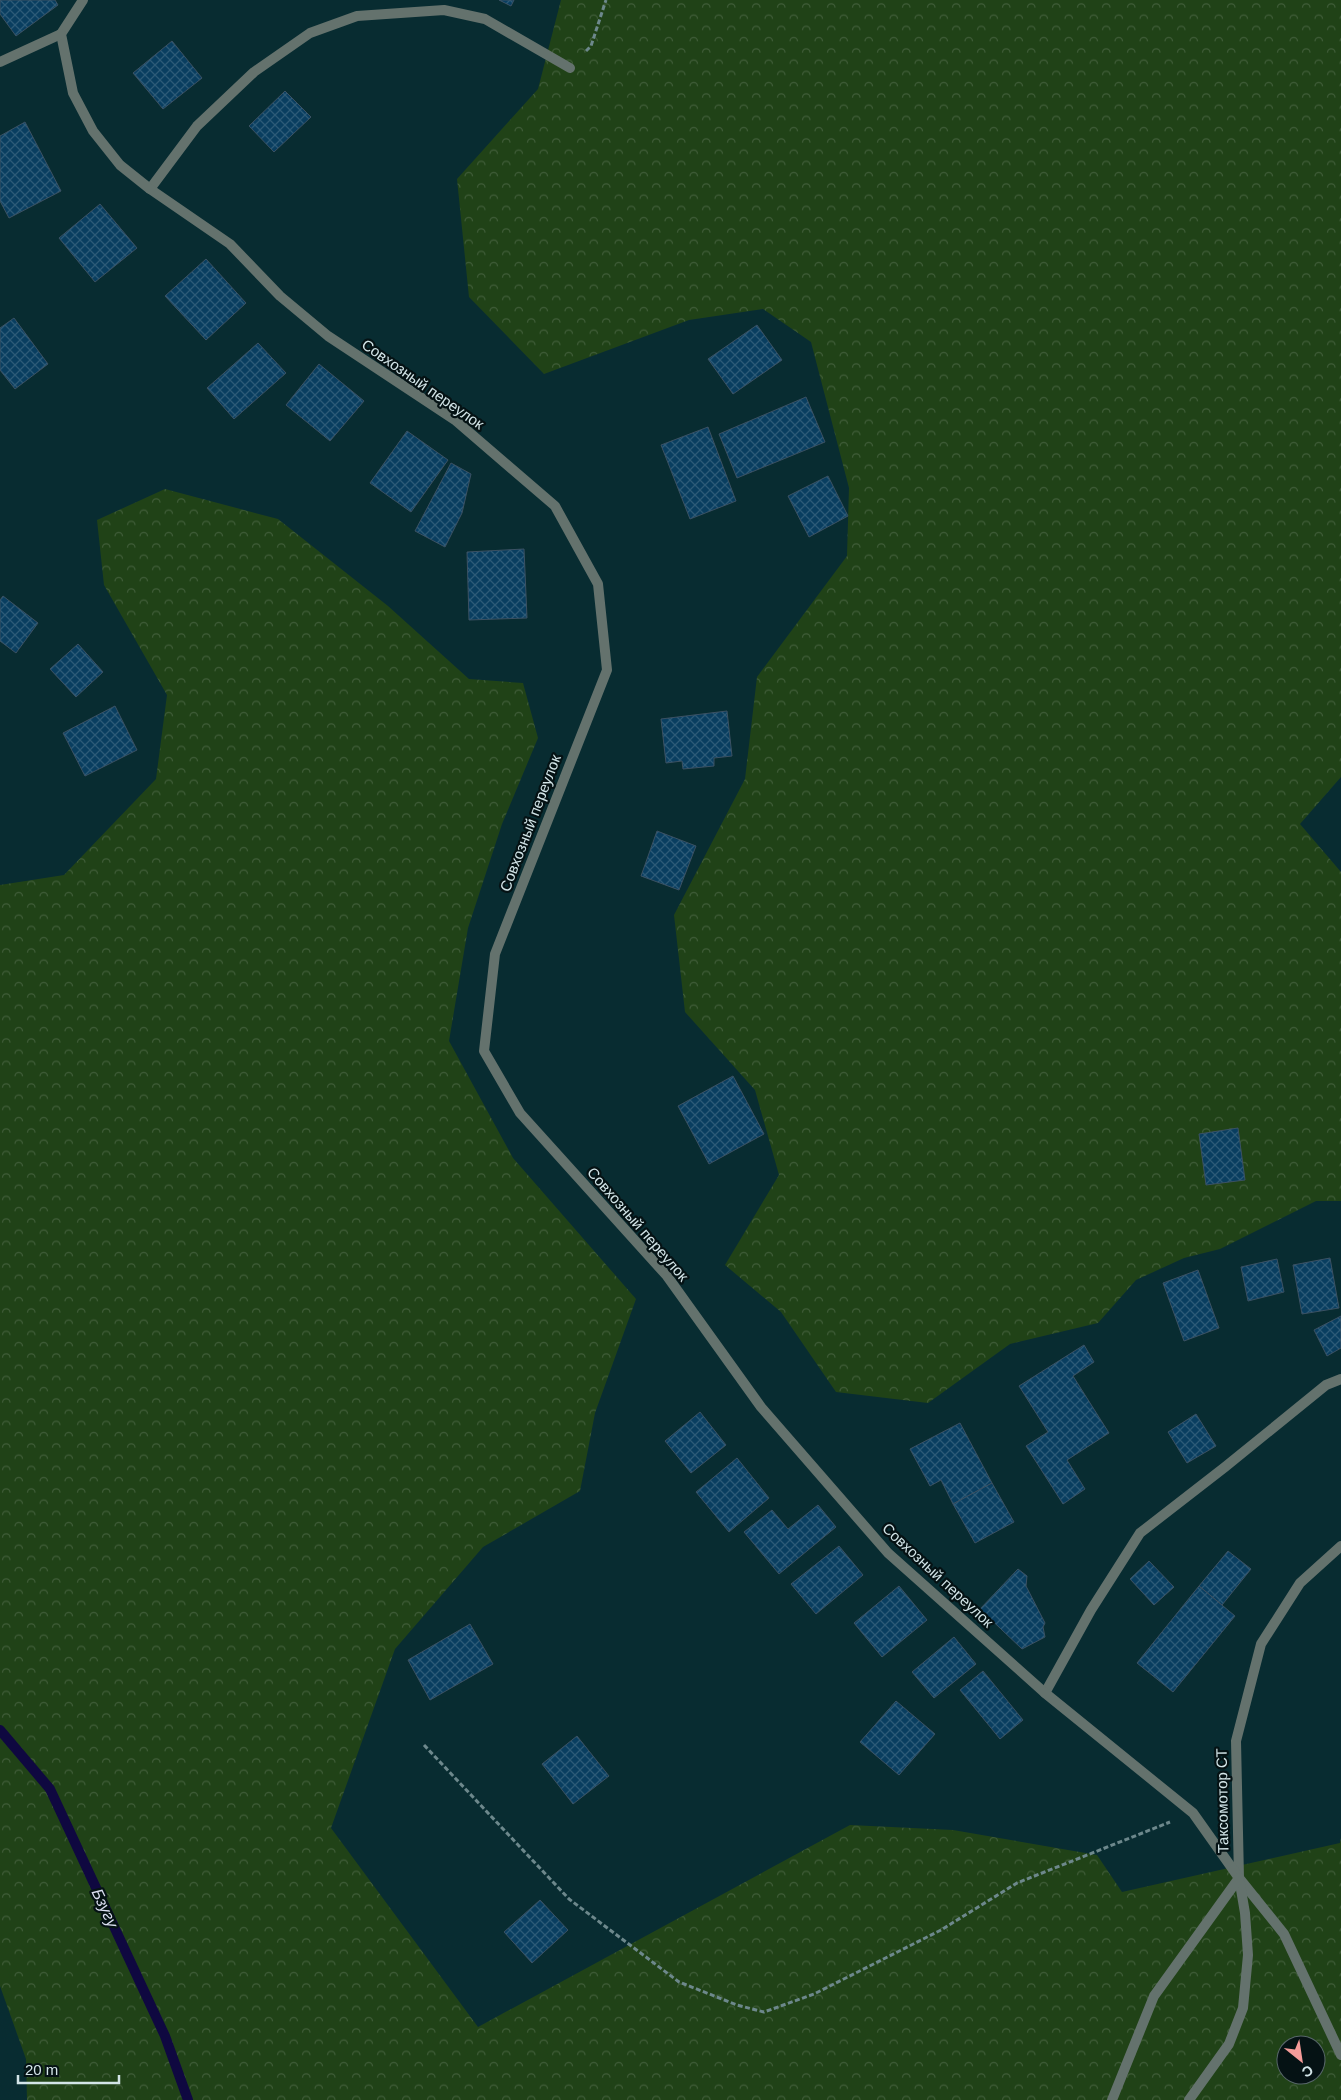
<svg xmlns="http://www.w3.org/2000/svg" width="1341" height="2100" font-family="Arial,sans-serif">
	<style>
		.forest { fill: url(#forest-crowns); fill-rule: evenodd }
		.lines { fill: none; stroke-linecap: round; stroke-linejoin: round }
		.stream { stroke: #0f0840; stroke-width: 10 }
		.building { fill: url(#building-cross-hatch); stroke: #3b5163 }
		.path { stroke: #6d888c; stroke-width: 3; stroke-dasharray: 5 2.5; stroke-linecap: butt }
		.lane { stroke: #64726d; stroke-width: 10 }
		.street { stroke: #64726d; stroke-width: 10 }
		.labels { text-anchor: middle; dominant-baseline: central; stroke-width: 4.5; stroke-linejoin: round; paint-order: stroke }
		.street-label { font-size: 15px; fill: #d3e5e8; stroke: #051214 }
		.water-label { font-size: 16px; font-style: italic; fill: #dbdff1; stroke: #051214 }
	</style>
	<defs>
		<pattern id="forest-crowns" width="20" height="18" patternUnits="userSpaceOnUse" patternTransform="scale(1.25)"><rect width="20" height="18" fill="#204217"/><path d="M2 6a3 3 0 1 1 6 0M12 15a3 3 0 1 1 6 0" fill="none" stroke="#405d39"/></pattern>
		<pattern id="building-cross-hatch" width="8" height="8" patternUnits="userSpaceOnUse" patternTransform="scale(1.25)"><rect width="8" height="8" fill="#093e60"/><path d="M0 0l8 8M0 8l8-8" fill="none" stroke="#2c5a77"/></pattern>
	</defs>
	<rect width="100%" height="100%" fill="#082c31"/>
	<g class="forest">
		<path d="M561 0H1341V777L1300 824 1341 872V1201H1316L1220 1249 1184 1258 1136 1280 1098 1323 1010 1344 928 1403 836 1392 781 1312 725 1265 779 1175 755 1090 685 1012 674 915 745 779 757 677 847 556 849 488 811 342 763 309 689 320 544 374 469 297 457 179 538 89Z"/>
		<path d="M165 489 278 519 388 606 469 679 523 683 538 738 502 824 468 928 449 1041 513 1158 636 1299 595 1413 580 1491 483 1547 395 1649 331 1828 478 2027 850 1825 953 1830 1097 1855 1122 1892 1340 1843 1341 1838V2100H27L26 2059 0 1986V885L64 875 156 779 167 695 104 585 97 520ZM1286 2045H1316V2075H1286Z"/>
	</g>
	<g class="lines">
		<path class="stream" d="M0 1730 50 1789 165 2036 188 2100"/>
	</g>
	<g class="building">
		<path d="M0 0H55L58 5 16 36 0 14Z"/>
		<path d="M499 0H514L511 6Z"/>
		<path d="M172 41 202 78 163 109 133 73Z"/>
		<path d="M285 91 311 117 274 152 249 126Z"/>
		<path d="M25 122 61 191 9 218 0 201V136Z"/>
		<path d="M100 204 137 248 95 282 59 238Z"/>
		<path d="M206 259 246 303 206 340 165 296Z"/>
		<path d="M14 318 48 364 15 389 0 370V328Z"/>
		<path d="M757 325 782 360 733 394 708 359Z"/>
		<path d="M258 343 286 373 234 419 207 388Z"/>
		<path d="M319 364 364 401 330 441 286 405Z"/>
		<path d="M806 397 825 442 737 478 719 434Z"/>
		<path d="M708 427 736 501 690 519 661 445Z"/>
		<path d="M407 431 448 460 411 512 370 483Z"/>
		<path d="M451 463 471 474 462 513 445 547 415 531Z"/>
		<path d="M828 476 848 516 809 537 788 496Z"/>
		<path d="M524 549 527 618 469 620 467 552Z"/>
		<path d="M3 596 38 623 16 653 0 641V600Z"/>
		<path d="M78 644 103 672 76 697 50 669Z"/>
		<path d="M115 706 137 750 85 776 63 733Z"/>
		<path d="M727 711 732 756 714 758V766L683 769 682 761 666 763 661 719Z"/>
		<path d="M657 831 696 846 679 890 641 876Z"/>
		<path d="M733 1076 764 1134 709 1164 678 1106Z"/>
		<path d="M1238 1128 1245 1180 1206 1185 1199 1134Z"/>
		<path d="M1330 1258 1339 1308 1302 1314 1293 1265Z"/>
		<path d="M1277 1259 1284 1292 1248 1301 1241 1267Z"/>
		<path d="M1198 1270 1219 1328 1184 1341 1163 1283Z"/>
		<path d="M1341 1316V1348L1327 1356 1314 1330Z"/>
		<path d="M1084 1345 1094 1362 1073 1376 1109 1433 1067 1460 1085 1489 1063 1504 1026 1446 1048 1432 1019 1386Z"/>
		<path d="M700 1412 726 1445 691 1473 665 1441Z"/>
		<path d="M1196 1414 1216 1446 1187 1463 1168 1432Z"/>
		<path d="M960 1423 992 1483 953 1504 941 1480 930 1486 910 1449Z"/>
		<path d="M737 1458 769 1498 729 1532 696 1492Z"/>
		<path d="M992 1483 1014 1522 975 1543 953 1504Z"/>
		<path d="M818 1505 836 1527 779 1574 744 1532 772 1510 788 1529Z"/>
		<path d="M839 1546 863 1575 816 1614 791 1584Z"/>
		<path d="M1228 1551 1251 1569 1222 1605 1199 1586Z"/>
		<path d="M1149 1561 1174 1587 1154 1605 1130 1579Z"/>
		<path d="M1018 1569 1027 1576 1026 1586 1045 1623 1043 1627 1045 1637 1022 1649 980 1609Z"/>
		<path d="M899 1586 927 1620 882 1657 854 1623Z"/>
		<path d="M1199 1586 1235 1616 1173 1692 1137 1663Z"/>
		<path d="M470 1624 493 1664 430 1700 408 1660Z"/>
		<path d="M954 1637 976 1664 934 1698 912 1672Z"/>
		<path d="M983 1671 1023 1720 1000 1739 960 1690Z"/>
		<path d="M896 1701 935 1734 899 1775 860 1742Z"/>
		<path d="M577 1736 609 1776 573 1804 542 1764Z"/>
		<path d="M540 1900 568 1930 532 1963 504 1932Z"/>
	</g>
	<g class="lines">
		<g class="path">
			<path d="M586 51 591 46 606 0"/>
			<path d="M424 1745 569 1899 679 1982 737 2005 764 2012 814 1994 941 1930 1017 1883 1170 1822"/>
		</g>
		<g class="lane">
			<path d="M150 189 197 126 254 72 310 33 357 16 444 10 485 19 570 68"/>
			<path d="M1341 1546 1300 1583 1261 1644 1236 1741 1239 1878 1284 1934 1341 2055"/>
			<path d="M1045 1693 1091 1610 1140 1533 1225 1467 1326 1385 1341 1379"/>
		</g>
		<g class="street">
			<path d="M83 0 61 34 73 93 93 131 120 165 150 189 230 244 280 296 328 336 455 420 555 506 598 584 607 670 495 954 484 1051 520 1113 667 1276 761 1407 888 1553 1045 1693 1193 1813 1239 1878 1245 1913 1248 1955 1243 2008 1229 2044 1189 2100"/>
			<path d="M0 62 61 34"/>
			<path d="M1112 2100 1154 1996 1239 1878"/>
		</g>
	</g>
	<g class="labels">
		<g class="street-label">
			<text transform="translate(423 384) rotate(35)">Совхозный переулок</text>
			<text transform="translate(530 823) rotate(-69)">Совхозный переулок</text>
			<text transform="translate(638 1224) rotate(49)">Совхозный переулок</text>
			<text transform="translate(938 1575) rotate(43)">Совхозный переулок</text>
			<text transform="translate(1222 1801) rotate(-91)">Таксомотор СТ</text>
		</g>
		<g class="water-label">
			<text transform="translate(105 1908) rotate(65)">Бзугу</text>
		</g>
	</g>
	<g transform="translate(1301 2060) rotate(150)"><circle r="24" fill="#051214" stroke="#576669"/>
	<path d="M0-4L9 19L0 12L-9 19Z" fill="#f59b99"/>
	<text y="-8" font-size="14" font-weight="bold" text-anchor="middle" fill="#d3e5e8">С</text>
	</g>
	<path d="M18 2075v8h101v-8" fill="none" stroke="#d3e5e8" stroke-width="2.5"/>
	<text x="25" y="2075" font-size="15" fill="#d3e5e8" stroke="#051214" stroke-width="4" paint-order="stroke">20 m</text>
</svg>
